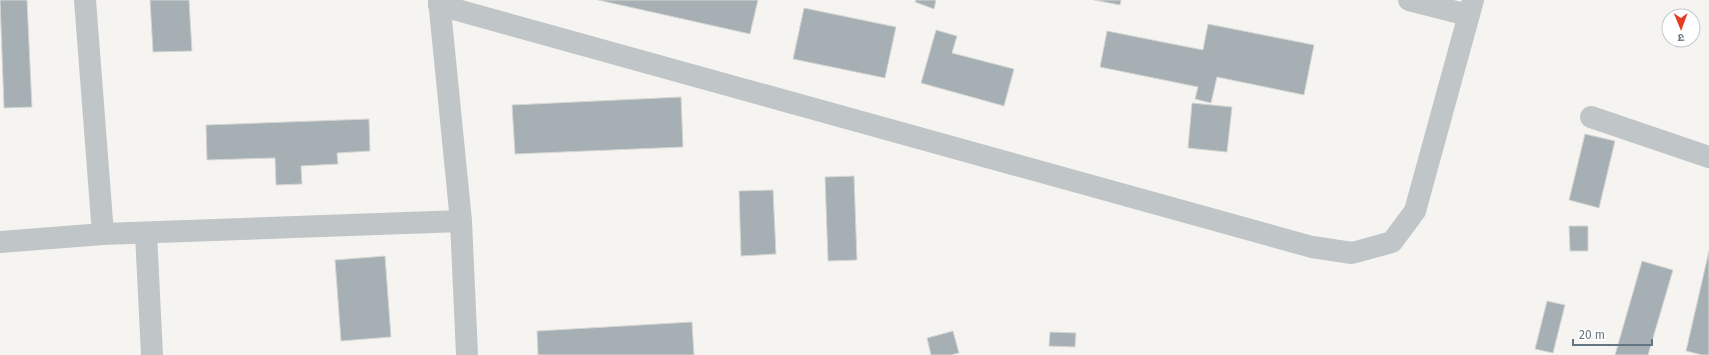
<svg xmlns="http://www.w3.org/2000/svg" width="1709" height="355" font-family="'Fira Sans','Noto Sans Devanagari',sans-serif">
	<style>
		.building { fill: #a6b0b4; stroke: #d6d6d3 }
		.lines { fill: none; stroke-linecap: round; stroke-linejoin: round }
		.minor { stroke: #c0c5c7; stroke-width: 22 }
	</style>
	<rect width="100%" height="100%" fill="#f5f4f1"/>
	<g class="building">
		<path d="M0 0H27L32 107 4 108Z"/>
		<path d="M150 0H189L192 51 153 52Z"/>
		<path d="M598 0H758L750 34Z"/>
		<path d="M916 0H936L934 9 915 2Z"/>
		<path d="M1094 0H1121L1120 5Z"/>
		<path d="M804 8 896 27 885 78 793 59Z"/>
		<path d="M1208 24 1314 45 1304 95 1217 77 1211 103 1195 99 1198 87 1100 67 1107 31 1203 50Z"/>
		<path d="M936 30 957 36 952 53 1014 69 1004 106 921 83Z"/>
		<path d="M681 97 683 147 515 154 512 105Z"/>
		<path d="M1192 103 1232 107 1227 152 1188 148Z"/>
		<path d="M369 119 370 151 337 153 338 164 301 166 302 184 276 185 275 158 207 160 206 125Z"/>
		<path d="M1585 134 1615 141 1599 208 1569 200Z"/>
		<path d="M854 176 857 260 828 261 825 177Z"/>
		<path d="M773 190 776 254 741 256 739 191Z"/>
		<path d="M1569 226H1588V251H1570Z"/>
		<path d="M1709 251V355H1702L1686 351Z"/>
		<path d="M385 256 391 337 341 341 335 260Z"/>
		<path d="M1642 261 1673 270 1648 355H1615Z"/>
		<path d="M1547 301 1565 305 1553 353 1535 349Z"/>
		<path d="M692 322 694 355H538L537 331Z"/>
		<path d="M953 331 959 353 951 355H931L927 338Z"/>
		<path d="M1050 332 1076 333 1075 347 1049 346Z"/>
	</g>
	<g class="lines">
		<g class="minor">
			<path d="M85 0 103 234 461 221"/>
			<path d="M439 0 461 221 467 355"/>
			<path d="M1409 0 1468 15"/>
			<path d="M439 5 1312 247 1352 253 1392 242 1415 211 1473 0"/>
			<path d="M1591 117 1709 157"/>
			<path d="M146 234 152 355"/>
			<path d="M0 242 103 234"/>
		</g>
	</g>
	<g transform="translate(1681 28) rotate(179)"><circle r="19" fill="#ffffff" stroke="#c1c9cd"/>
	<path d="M0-3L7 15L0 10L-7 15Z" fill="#e33c22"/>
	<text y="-6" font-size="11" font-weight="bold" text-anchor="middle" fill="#637782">उ</text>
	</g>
	<path d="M1573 339v6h79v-6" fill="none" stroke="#637782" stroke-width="2"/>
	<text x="1579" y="339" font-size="12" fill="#637782" stroke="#ffffff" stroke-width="3" paint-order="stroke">20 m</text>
</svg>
